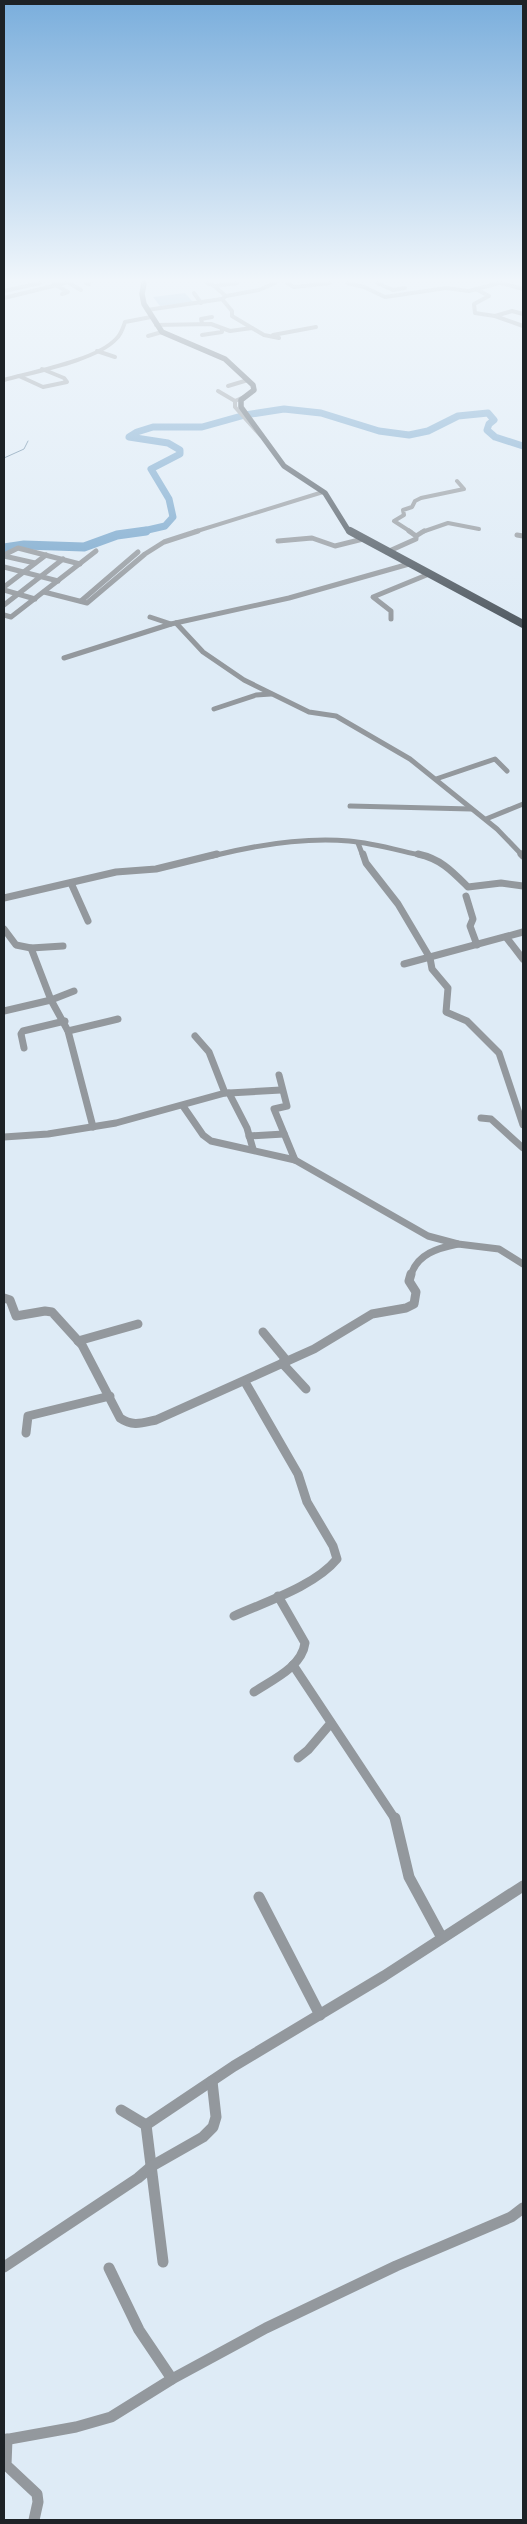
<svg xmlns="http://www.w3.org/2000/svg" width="527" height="2524" font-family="Roboto,sans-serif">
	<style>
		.green { fill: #9abbd6 }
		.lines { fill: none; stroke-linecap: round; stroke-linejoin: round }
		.stream { stroke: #5b7e9a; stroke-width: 1 }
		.river-far1 { stroke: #76a5cb; stroke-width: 7 }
		.river { stroke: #76a5cb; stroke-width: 9 }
		.street-far4 { stroke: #93989d; stroke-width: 4 }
		.street-far3 { stroke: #93989d; stroke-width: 5 }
		.street-far2 { stroke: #93989d; stroke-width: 7 }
		.street-far1 { stroke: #93989d; stroke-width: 9 }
		.street { stroke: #93989d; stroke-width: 11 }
		.primary-far1 { stroke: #4e575f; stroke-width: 5.5 }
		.primary { stroke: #4e575f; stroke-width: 8 }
	</style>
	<rect width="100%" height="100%" fill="#deebf6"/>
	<path class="green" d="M185 293 193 302 160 306 153 297Z"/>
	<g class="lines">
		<path class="stream" d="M4 458 24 449 28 441"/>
		<path class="river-far1" d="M139 532 165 526 173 517 169 499 151 469 180 454V450L168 443 129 437 137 432 153 427H202L245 415 284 409 321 413 379 431 409 435 428 431 458 416 488 413 494 420 489 424 487 430 495 437 523 446"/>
		<path class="river" d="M4 548 24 545 84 547 117 535 146 531"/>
		<g class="street-far4">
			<path d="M69 283 81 290"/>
			<path d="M86 283 89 284"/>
			<path d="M207 283 214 286 237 283"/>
			<path d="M287 283 294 287 330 283"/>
			<path d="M347 283 364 287 385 297 446 288 469 291 499 283"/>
			<path d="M377 283 393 290 405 288"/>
			<path d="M501 283 523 289"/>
			<path d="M54 284 68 292 62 294"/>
			<path d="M214 286 226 296 222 299 232 311V316L252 328"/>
			<path d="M476 289 489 296 474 304 475 313 495 316 523 326"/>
			<path d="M4 291 40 283"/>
			<path d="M194 293 201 303"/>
			<path d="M226 296 259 290 275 283"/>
			<path d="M4 298 65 283"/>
			<path d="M147 310 222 299"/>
			<path d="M495 316 512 311 523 314"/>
			<path d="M202 323 201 319 212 317"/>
			<path d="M156 325 211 324 230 331 252 328 264 335 279 338"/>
			<path d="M202 335 222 332V329"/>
			<path d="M273 335 316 327"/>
			<path d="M148 336 162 332"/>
			<path d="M97 351 115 357"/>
			<path d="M19 376 43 387 67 382 64 378 42 369"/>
			<path d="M4 380C33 372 97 360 116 339 121 335 123 328 125 322L151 317"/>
			<path d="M228 386 248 380"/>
			<path d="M218 391 235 401"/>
			<path d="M244 397 235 401V407L261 436"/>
			<path d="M194 532 323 492"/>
			<path d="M411 532 394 521 404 515 403 510 412 507 415 501 421 498 464 489 457 481"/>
			<path d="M422 532 448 523 479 529"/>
		</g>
		<g class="street-far3">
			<path d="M517 535 523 536"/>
			<path d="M416 536 424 531"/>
			<path d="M278 541 312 538 335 546 363 539"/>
			<path d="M387 552 416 539V536L409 531"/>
			<path d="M4 555 18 548 80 564"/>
			<path d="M4 556 35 563"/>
			<path d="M4 567 58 581"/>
			<path d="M4 587 46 555"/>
			<path d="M4 590 35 599"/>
			<path d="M44 592 87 603 145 554 164 542 198 531"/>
			<path d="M81 601 138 552"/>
			<path d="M4 605 63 559"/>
			<path d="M4 615 11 617 96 551"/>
			<path d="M150 617 171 624"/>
			<path d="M391 619V611L373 597 429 574"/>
			<path d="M176 623 203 652 244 680 309 712 336 716 410 759 497 829 523 856"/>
			<path d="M64 658 171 624 289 598 409 564"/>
			<path d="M214 709 256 695 271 694"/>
			<path d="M436 779 495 759 507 771"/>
			<path d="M350 806 471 809"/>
			<path d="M486 819 523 804"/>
			<path d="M358 843 363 856"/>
			<path d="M212 856C256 845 303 837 349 841 374 843 400 851 424 856"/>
		</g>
		<g class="street-far2">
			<path d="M363 854 366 863 398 904 430 958 432 969 448 988 446 1012 467 1021 499 1053 523 1125"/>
			<path d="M418 854C441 859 452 871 468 887L501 883 523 886"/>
			<path d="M521 854 523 856"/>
			<path d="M71 883 88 921"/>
			<path d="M466 896 473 919 470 926 477 945"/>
			<path d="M4 898 116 872 156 869 217 854"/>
			<path d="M4 929 16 945 31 948"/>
			<path d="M506 937 523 959"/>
			<path d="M63 946 31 948 51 1000 68 1031 93 1127"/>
			<path d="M404 964 523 932"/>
			<path d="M4 1011 51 1000 74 991"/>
			<path d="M68 1031 118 1019"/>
			<path d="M195 1036 209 1052 225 1093H229L247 1128 253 1149"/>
			<path d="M24 1048 21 1034 23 1031 65 1021"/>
			<path d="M279 1075 287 1106 274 1109 295 1160"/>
			<path d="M229 1093 281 1090"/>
			<path d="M183 1106 203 1135 211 1141 295 1160 428 1236 458 1244 499 1249 523 1264"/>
			<path d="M481 1118 491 1119 523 1148"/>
			<path d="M249 1136 284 1134"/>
			<path d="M4 1137 48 1134 116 1123 225 1093"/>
			<path d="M411 1275C417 1254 438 1248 458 1244"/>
		</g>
		<g class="street-far1">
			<path d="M4 1298 10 1300 16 1316 45 1311 52 1312 82 1345 120 1418C133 1427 142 1423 156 1420L314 1349 372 1314 406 1308 414 1304 416 1292 409 1281 411 1274"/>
			<path d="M263 1332 287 1361"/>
			<path d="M78 1341 138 1324"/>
			<path d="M282 1363 306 1389"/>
			<path d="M26 1433 28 1416 110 1396"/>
			<path d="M234 1616C265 1602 315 1586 337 1559L333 1546 307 1502 298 1474 245 1382"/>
			<path d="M293 1665 395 1819"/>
			<path d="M254 1692C272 1680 302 1667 305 1643L278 1596"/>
			<path d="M298 1758 308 1750 331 1723"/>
		</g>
		<g class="street">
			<path d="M395 1818 409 1877 442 1938"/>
			<path d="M259 1897 320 2015"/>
			<path d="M121 2110 146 2125 234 2066 384 1976 523 1886"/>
			<path d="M146 2125 163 2262"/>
			<path d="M4 2267 138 2178 152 2166 203 2137 213 2127 216 2117 212 2081"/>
			<path d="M109 2268 139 2330 172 2379"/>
			<path d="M7 2439 6 2465 37 2494 38 2502 34 2520"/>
			<path d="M4 2440 76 2427 111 2417 172 2379 266 2328 396 2266 511 2217 523 2208"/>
		</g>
		<path class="primary-far1" d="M144 283 142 294 144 304 162 332 225 359 253 385 254 390 241 400V407L284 466 325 493 348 530 353 532"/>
		<path class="primary" d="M350 531 523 624"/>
	</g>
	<linearGradient id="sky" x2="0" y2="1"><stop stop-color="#7aaedc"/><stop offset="0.44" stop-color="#f0f6fb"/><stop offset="1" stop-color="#f0f6fb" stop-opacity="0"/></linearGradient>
	<rect width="527" height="636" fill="url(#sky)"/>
	<rect width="527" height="2524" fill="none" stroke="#1d2226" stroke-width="10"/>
</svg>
